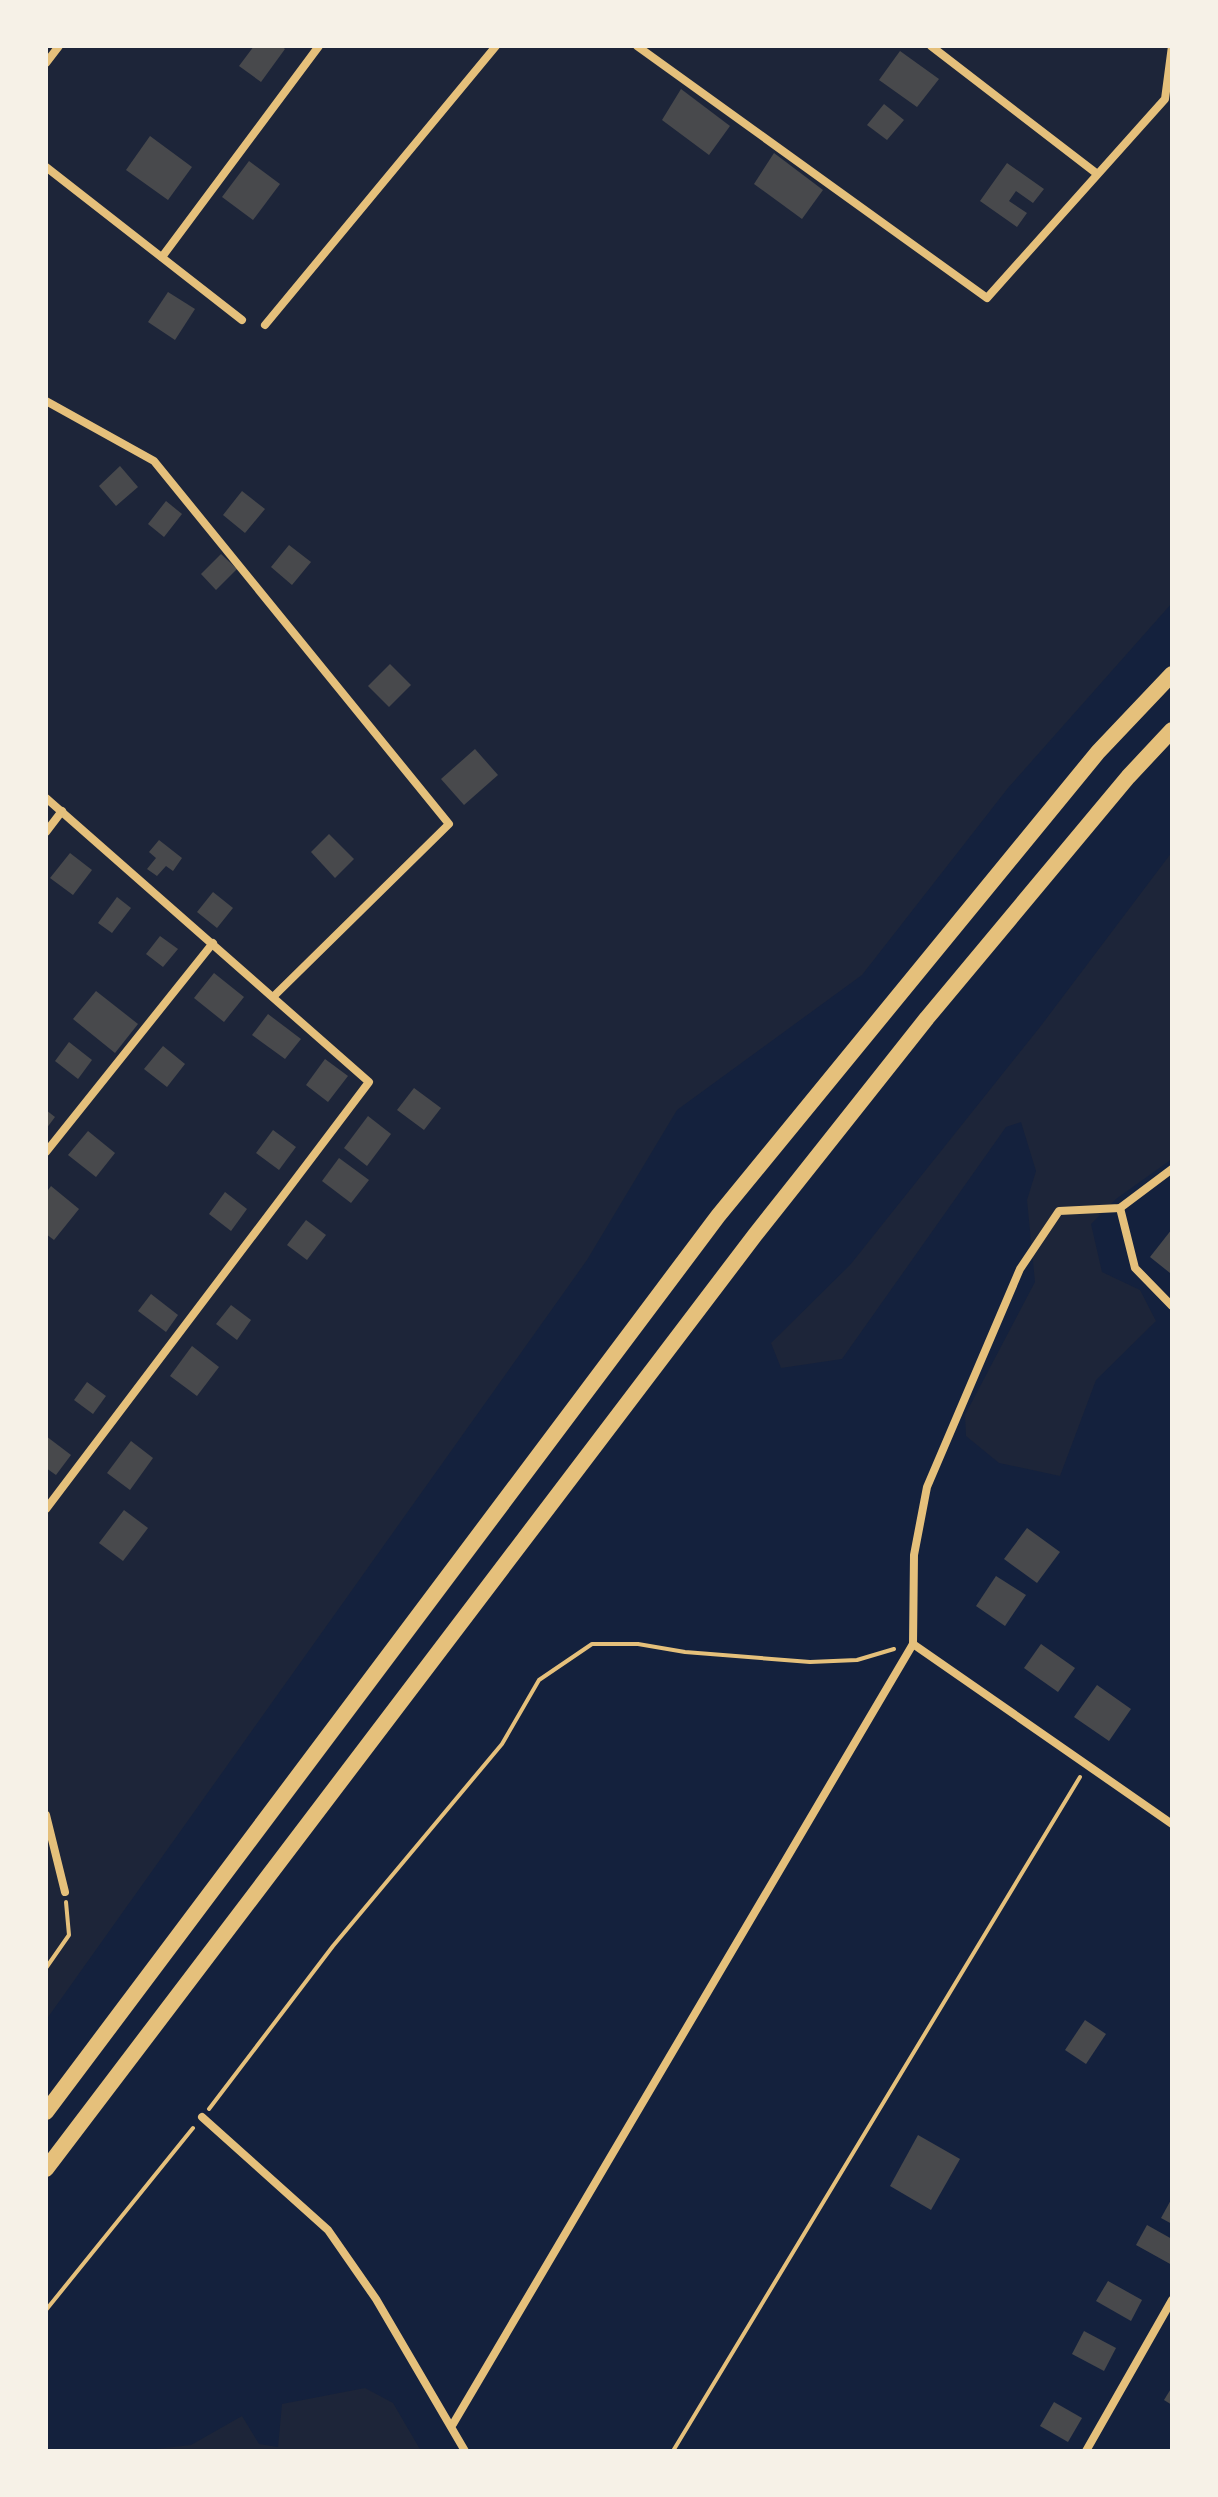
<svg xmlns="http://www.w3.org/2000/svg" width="1218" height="2497" font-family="Mulish,sans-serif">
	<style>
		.green { fill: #1d2539 }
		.building { fill: #48494c }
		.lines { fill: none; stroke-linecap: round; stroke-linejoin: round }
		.path { stroke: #e5c07b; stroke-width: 4 }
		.minor { stroke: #e5c07b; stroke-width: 8 }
		.trunk { stroke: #e5c07b; stroke-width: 16 }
	</style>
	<rect width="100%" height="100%" fill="#14213d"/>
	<g class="green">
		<path d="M46 46H1172V603L1008 788 862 975 677 1110 587 1260 46 2020Z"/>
		<path d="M1172 852V1159L1116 1199 1091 1224 1102 1272 1140 1290 1156 1321 1096 1380 1060 1476 999 1463 966 1436 965 1415 1035 1282 1027 1200 1036 1171 1021 1122 1006 1127 842 1359 781 1368 771 1343 850 1265 1040 1027Z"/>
		<path d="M365 2388 393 2403 421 2451H137L191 2445 242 2416 259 2444 278 2447 282 2404Z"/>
	</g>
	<g class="building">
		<path d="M254 46H281L285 49 261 82 239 66Z"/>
		<path d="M900 51 939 79 917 107 879 80Z"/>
		<path d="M681 89 730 126 709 155 662 120Z"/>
		<path d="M884 104 904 120 887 140 867 125Z"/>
		<path d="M150 136 192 167 168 200 126 170Z"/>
		<path d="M774 153 823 190 802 219 754 184Z"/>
		<path d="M249 161 280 184 253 220 222 197Z"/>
		<path d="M1007 163 1044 189 1033 203 1016 191 1009 201 1027 213 1017 227 980 201Z"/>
		<path d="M168 292 195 309 175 340 148 322Z"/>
		<path d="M120 466 138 487 116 506 99 486Z"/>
		<path d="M242 491 265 509 245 533 223 515Z"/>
		<path d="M166 501 182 514 164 537 148 524Z"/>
		<path d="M289 545 311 562 292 585 271 567Z"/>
		<path d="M221 554 237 569 216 590 201 574Z"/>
		<path d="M390 664 411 685 389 707 368 686Z"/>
		<path d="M475 749 498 775 464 805 441 779Z"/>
		<path d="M329 834 354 859 335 878 311 852Z"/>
		<path d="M159 840 182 858 173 871 166 866 157 876 147 869 156 858 149 852Z"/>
		<path d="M70 853 92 870 73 895 50 878Z"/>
		<path d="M213 892 233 908 217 928 197 912Z"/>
		<path d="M117 897 131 908 112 933 98 923Z"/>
		<path d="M160 936 178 949 163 967 146 954Z"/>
		<path d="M214 973 244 997 224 1022 194 998Z"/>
		<path d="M96 991 138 1024 115 1053 73 1019Z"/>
		<path d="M268 1014 301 1039 285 1059 252 1035Z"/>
		<path d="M69 1042 92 1060 78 1079 55 1061Z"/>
		<path d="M163 1046 185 1064 167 1087 144 1069Z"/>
		<path d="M325 1059 348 1076 328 1102 306 1085Z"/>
		<path d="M414 1088 441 1108 424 1130 397 1110Z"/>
		<path d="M46 1110 55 1117 46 1129Z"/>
		<path d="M368 1116 391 1134 367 1166 344 1148Z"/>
		<path d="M273 1130 296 1147 279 1170 256 1153Z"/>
		<path d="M88 1131 115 1153 96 1177 68 1155Z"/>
		<path d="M339 1158 369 1180 351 1203 322 1181Z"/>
		<path d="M51 1186 79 1209 54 1240 46 1234V1193Z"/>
		<path d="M225 1192 247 1209 231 1231 209 1214Z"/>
		<path d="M306 1220 326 1235 307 1260 287 1245Z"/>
		<path d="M1172 1229V1271L1170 1273 1150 1257Z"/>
		<path d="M151 1294 178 1315 166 1332 138 1311Z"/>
		<path d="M231 1305 251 1320 237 1340 216 1324Z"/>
		<path d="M192 1346 219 1367 197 1396 170 1376Z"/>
		<path d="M87 1382 106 1396 93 1414 74 1400Z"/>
		<path d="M46 1436 71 1455 56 1475 46 1468Z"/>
		<path d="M131 1441 153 1458 130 1490 107 1473Z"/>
		<path d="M124 1510 148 1528 123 1561 99 1543Z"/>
		<path d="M1027 1528 1060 1552 1037 1583 1004 1559Z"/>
		<path d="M996 1576 1026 1595 1005 1626 976 1606Z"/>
		<path d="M1041 1644 1075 1668 1058 1692 1024 1668Z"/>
		<path d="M1097 1685 1131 1709 1109 1741 1074 1717Z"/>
		<path d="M1085 2020 1106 2034 1086 2064 1065 2050Z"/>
		<path d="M918 2135 960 2159 931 2210 890 2186Z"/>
		<path d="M1172 2198V2224L1161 2218Z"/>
		<path d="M1147 2225 1172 2239V2265L1136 2245Z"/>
		<path d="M1108 2281 1142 2300 1131 2321 1096 2301Z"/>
		<path d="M1084 2331 1116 2348 1104 2371 1072 2354Z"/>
		<path d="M1172 2387V2405L1164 2400Z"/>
		<path d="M1054 2402 1082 2418 1068 2442 1040 2426Z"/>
	</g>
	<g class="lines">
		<g class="path">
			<path d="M46 1968 69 1935 66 1902"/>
			<path d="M209 2109 333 1946 502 1744 539 1680 592 1644H638L685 1652 810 1662 857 1660 894 1649"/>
			<path d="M46 2310 193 2128"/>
			<path d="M673 2451 1080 1777"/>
		</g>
		<g class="minor">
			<path d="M637 46 987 298 1165 99 1172 46"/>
			<path d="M931 46 1096 173"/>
			<path d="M46 63 59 46"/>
			<path d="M46 167 242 320"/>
			<path d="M162 257 319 46"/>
			<path d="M265 325 496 46"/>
			<path d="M46 401 154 461 449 824 273 997"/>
			<path d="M46 798 369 1082 46 1509"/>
			<path d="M46 832 62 811"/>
			<path d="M46 1152 213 943"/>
			<path d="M1120 1208 1135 1268 1172 1306"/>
			<path d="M913 1644 1172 1824"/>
			<path d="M46 1815 65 1892"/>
			<path d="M202 2117 328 2230 376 2299 465 2451"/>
			<path d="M453 2424 913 1644 914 1555 927 1487 1020 1269 1059 1211 1120 1208 1172 1169"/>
			<path d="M1086 2451 1172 2300"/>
		</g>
		<g class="trunk">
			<path d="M46 2112 718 1216 1098 752 1172 674"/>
			<path d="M46 2169 755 1235 927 1018 1128 777 1172 730"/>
		</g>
	</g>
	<rect width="1218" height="2497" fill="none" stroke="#f6f1e7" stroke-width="96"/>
</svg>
